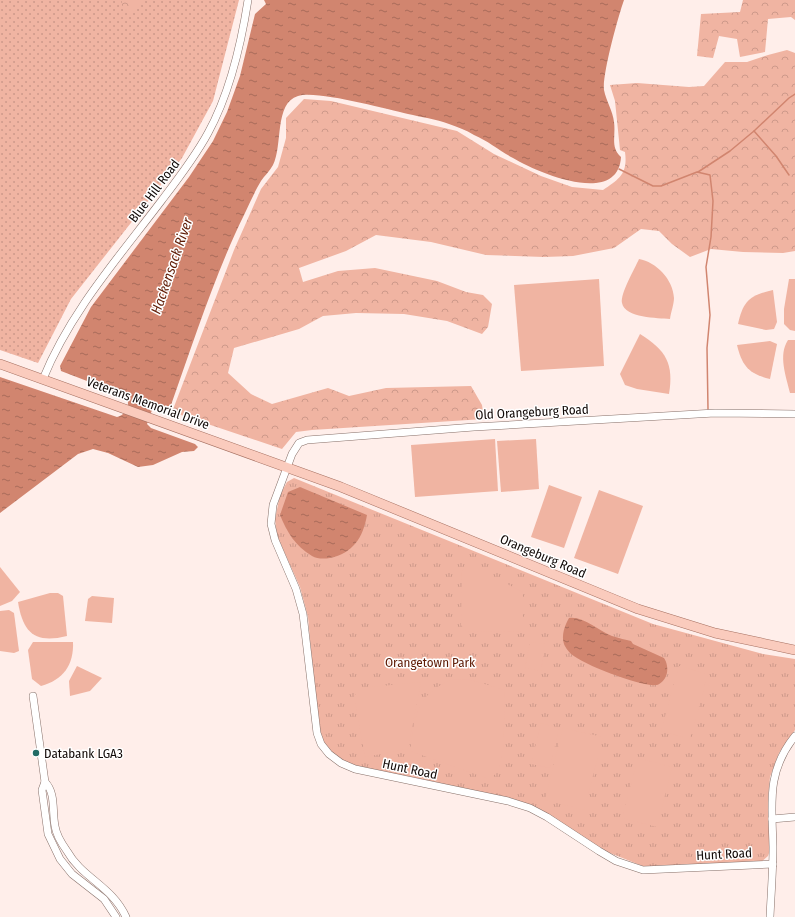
<svg xmlns="http://www.w3.org/2000/svg" width="795" height="917" font-family="'Fira Sans Condensed',sans-serif">
	<style>
		.grass { fill: url(#grass-dots) }
		.forest { fill: url(#forest-crowns) }
		.park { fill: url(#park-tufts) }
		.pitch { fill: #f0b4a2 }
		.water { fill: url(#water-ripples) }
		.lines { fill: none; stroke-linecap: round; stroke-linejoin: round }
		.stream { stroke: #d1856f; stroke-width: 1.5 }
		.minor-casing { stroke: #877069; stroke-width: 8 }
		.major-casing { stroke: #a67061; stroke-width: 10 }
		.minor { stroke: #fff; stroke-width: 7 }
		.major { stroke: #facbbd; stroke-width: 9 }
		.poi-dot { fill: #216b65; stroke: #fff; stroke-width: 1.5 }
		.labels { text-anchor: middle; dominant-baseline: central; stroke-width: 3; stroke-linejoin: round; paint-order: stroke }
		.street-label { font-size: 13px; fill: #110907; stroke: #fff }
		.park-label { font-size: 13px; fill: #5e1a04; stroke: #fff }
		.poi-label { font-size: 13px; fill: #110907; stroke: #fff; text-anchor: start }
		.water-label { font-size: 14px; font-style: italic; fill: #601c06; stroke: #fff }
	</style>
	<defs>
		<pattern id="grass-dots" width="8" height="8" patternUnits="userSpaceOnUse"><rect width="8" height="8" fill="#f0b4a2"/><path d="M2 2h.1M6 6h.1" fill="none" stroke="#cd998a" stroke-width="1.8" stroke-linecap="round"/></pattern>
		<pattern id="forest-crowns" width="20" height="18" patternUnits="userSpaceOnUse"><rect width="20" height="18" fill="#f0b4a2"/><path d="M2 6a3 3 0 1 1 6 0M12 15a3 3 0 1 1 6 0" fill="none" stroke="#cd998a"/></pattern>
		<pattern id="park-tufts" width="24" height="20" patternUnits="userSpaceOnUse"><rect width="24" height="20" fill="#f0b4a2"/><path d="M3 7l-1-3M5 7V3M7 7l1-3M15 17l-1-3M17 17v-4M19 17l1-3" fill="none" stroke="#cd998a"/></pattern>
		<pattern id="water-ripples" width="26" height="14" patternUnits="userSpaceOnUse"><rect width="26" height="14" fill="#d1856f"/><path d="M2 4q2-2 4 0t4 0M15 11q2-2 4 0t4 0" fill="none" stroke="#a86b59"/></pattern>
	</defs>
	<rect width="100%" height="100%" fill="#ffeeea"/>
	<path class="grass" d="M0 0H239L213 101 182 158 71 299 38 363 0 350Z"/>
	<g class="forest">
		<path d="M122 0H142L141 4 130 12 122 8Z"/>
		<path d="M743 0H795V20L791 17 768 19 765 52 740 57 737 39 719 36 713 58 697 56 701 14 740 12Z"/>
		<path d="M787 50 795 53V251L783 253 743 252 711 249 690 257 672 244 659 231 641 229 614 248 573 256 544 257 486 255 431 242 376 235 346 251 299 268 303 282 338 271 375 268 437 281 466 292 483 295 492 304 488 327 482 334 447 321 404 314 356 313 323 316 299 329 234 348 228 373 251 394 272 404 328 388 349 396 386 388 471 386 482 405 484 419 312 430 296 432 282 449 172 412 234 250 261 189 278 167 286 138V118L304 99 331 101 457 131 494 154 541 176 572 187 603 190C619 179 628 174 625 152L620 150 615 101 610 85 637 83 689 87 704 86 725 62H747L768 55Z"/>
	</g>
	<path class="park" d="M294 478 653 624 763 654 795 659V730L779 753 770 777 768 798 770 850 768 856 760 863 645 867 605 851 540 810 357 768C336 757 328 754 318 731L308 617 300 587 277 536 275 519 280 495 287 482Z"/>
	<g class="pitch">
		<path d="M639 259C656 262 673 279 674 298 674 304 671 312 670 319 658 318 625 318 622 303 620 294 635 268 639 259Z"/>
		<path d="M599 279 604 366 521 371 514 285Z"/>
		<path d="M789 279H795V331L790 330 784 324V309Z"/>
		<path d="M773 290 777 322 774 329 766 330 738 324C743 301 750 295 773 290Z"/>
		<path d="M640 334C666 350 674 364 669 394L637 389 625 385 620 374Z"/>
		<path d="M788 340H795V393H790C786 376 778 355 788 340Z"/>
		<path d="M770 341 777 344 770 379C749 374 742 366 737 345Z"/>
		<path d="M495 439 498 491 415 497 411 445Z"/>
		<path d="M536 439 539 489 501 492 497 441Z"/>
		<path d="M549 485 582 497 564 548 531 537Z"/>
		<path d="M599 490 643 506 618 574 574 558Z"/>
		<path d="M467 564 523 592V632L466 631 461 625 462 571Z"/>
		<path d="M0 567 20 592 12 601 0 606Z"/>
		<path d="M50 593H58L63 596 67 636C35 644 23 633 18 602Z"/>
		<path d="M92 596 114 598 112 623 85 621 88 599Z"/>
		<path d="M9 610 14 613 19 651 14 653 0 651V611Z"/>
		<path d="M33 642H73C74 665 63 680 41 686L32 679 28 650Z"/>
		<path d="M530 642 545 644 541 671 525 668Z"/>
		<path d="M77 666 102 678 90 691 70 696 69 681Z"/>
		<path d="M679 666 708 674 690 739 661 731Z"/>
		<path d="M452 679 471 680 505 690 503 751 498 772 489 779 410 751C416 714 415 696 452 679Z"/>
		<path d="M421 682 408 749 365 757 354 696 361 688Z"/>
		<path d="M541 723 559 728 550 768 531 764Z"/>
		<path d="M563 728 603 737 584 810 545 800Z"/>
		<path d="M638 758 672 767 657 827 622 818Z"/>
	</g>
	<g class="water">
		<path d="M264 0H624C618 17 602 75 604 90 606 101 613 111 614 122 616 136 610 147 621 157 618 207 538 173 513 158 500 151 488 141 474 135 466 130 457 127 449 124 436 119 421 117 408 114 385 109 317 90 298 96 274 103 283 146 273 165 270 171 264 176 261 181 255 191 250 202 245 213 215 274 194 340 171 405L165 408 152 410 147 424 151 428 195 444 198 447 194 451 182 452 153 465 138 467 108 453 93 449 78 454 0 513V377L117 417C126 415 131 405 126 396L61 371 60 366 91 307 189 177 213 141 227 112 240 76 255 14 266 4Z"/>
		<path d="M300 487 367 515C363 538 353 553 330 558 324 559 317 559 312 556 295 546 287 532 280 515L288 492Z"/>
		<path d="M569 618C584 616 598 631 612 636 619 638 626 640 631 641L633 644 664 658C670 667 668 681 657 685 641 687 584 665 571 654 569 652 565 647 564 644 561 635 565 625 569 618Z"/>
	</g>
	<g class="lines">
		<g class="stream">
			<path d="M754 131 789 98 795 94"/>
			<path d="M619 169 653 186H661L697 172 710 175 713 201 711 237 706 267 710 315 707 348 708 409"/>
			<path d="M698 172 730 151 754 131 776 156 789 175"/>
		</g>
		<g class="minor-casing">
			<g id="minor">
				<path d="M43 379C70 312 119 257 162 200 178 179 195 157 208 133 230 93 241 45 248 0"/>
				<path d="M33 696 45 782 42 790 48 834 60 859 72 874 104 899 116 917"/>
				<path d="M45 782C56 793 52 811 55 826 56 834 62 844 67 851 82 878 112 886 126 917"/>
				<path d="M772 819 795 817"/>
				<path d="M773 864 643 870 616 861 599 851 547 817 530 808 508 801 355 769 341 763 329 754 321 744 317 733 303 614 296 589 275 540 271 524 273 505 292 454 299 443 307 440 474 427 715 413 795 414"/>
				<path d="M770 917C771 894 773 870 773 847 772 804 766 772 795 736"/>
			</g>
		</g>
		<g class="major-casing">
			<path id="major" d="M0 364 341 487 638 609 715 633 795 650"/>
		</g>
		<use href="#minor" class="minor"/>
		<use href="#major" class="major"/>
	</g>
	<circle class="poi-dot" cx="36" cy="753" r="4"/>
	<g class="labels">
		<g class="street-label">
			<text transform="translate(154 191) rotate(-53)">Blue Hill Road</text>
			<text transform="translate(148 403) rotate(20)">Veterans Memorial Drive</text>
			<text transform="translate(532 412) rotate(-3)">Old Orangeburg Road</text>
			<text transform="translate(543 556) rotate(23)">Orangeburg Road</text>
			<text transform="translate(410 769) rotate(12)">Hunt Road</text>
			<text transform="translate(724 854) rotate(-3)">Hunt Road</text>
		</g>
		<g class="park-label">
			<text x="430" y="662">Orangetown Park</text>
		</g>
		<g class="poi-label">
			<text x="44" y="753">Databank LGA3</text>
		</g>
		<g class="water-label">
			<text transform="translate(172 266) rotate(-71)">Hackensack River</text>
		</g>
	</g>
</svg>
